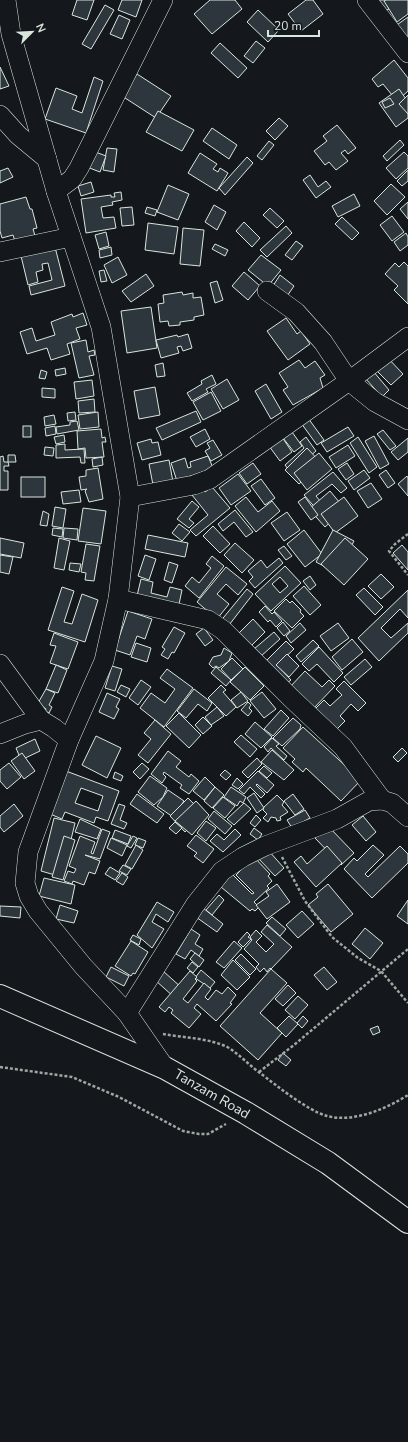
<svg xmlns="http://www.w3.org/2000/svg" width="408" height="1442" font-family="'Nunito Sans',sans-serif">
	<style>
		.building { fill: #2c363c; stroke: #d8e6dc; fill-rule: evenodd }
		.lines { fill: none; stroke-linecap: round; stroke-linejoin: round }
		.minor-casing { stroke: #d8e6dc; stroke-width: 20 }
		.highway-casing { stroke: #d8e6dc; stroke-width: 24 }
		.path { stroke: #9da8a2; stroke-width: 2.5; stroke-dasharray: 3 2; stroke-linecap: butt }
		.minor { stroke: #14181c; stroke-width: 19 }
		.highway { stroke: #14181c; stroke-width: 22 }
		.labels { text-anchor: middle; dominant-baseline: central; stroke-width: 3; stroke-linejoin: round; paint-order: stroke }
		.street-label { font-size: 14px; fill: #d8e6dc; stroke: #14181c }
	</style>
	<rect width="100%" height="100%" fill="#14181c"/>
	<g class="building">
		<path d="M77 0H94L87 20 72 15Z"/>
		<path d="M122 0H142L136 17 118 10Z"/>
		<path d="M210 0H235L242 9 212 34 194 14Z"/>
		<path d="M306 0H313L323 14 301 31 288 14Z"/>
		<path d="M378 0H386L389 9 383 12Z"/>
		<path d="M386 0H408V14L397 22 384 1Z"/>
		<path d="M105 5 114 10 91 49 82 44Z"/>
		<path d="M258 10 279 30 268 42 247 22Z"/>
		<path d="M119 15 130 20 122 39 110 34Z"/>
		<path d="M408 17V45L394 27Z"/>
		<path d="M256 41 265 48 253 63 244 56Z"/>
		<path d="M220 43 247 68 238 78 211 53Z"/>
		<path d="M394 60 408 78V91L397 101 383 84 378 87 372 79Z"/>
		<path d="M0 67 9 86 0 89Z"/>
		<path d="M137 74 171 96 156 118 122 96Z"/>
		<path d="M94 77 103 81 86 133 45 119 56 88 77 96 72 109 82 113Z"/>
		<path d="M399 89 408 102V118L396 127 379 103Z"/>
		<path d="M408 95V114L399 104Z"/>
		<path d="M390 98 394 104 385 108 382 102Z"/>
		<path d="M158 111 194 130 182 151 146 132Z"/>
		<path d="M279 118 288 126 275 140 266 131Z"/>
		<path d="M337 125 356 148 348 154 345 150 341 153 348 161 336 170 329 162 325 165 314 151 327 141 323 136Z"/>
		<path d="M212 128 237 145 229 159 203 141Z"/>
		<path d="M400 140 404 145 387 161 383 156Z"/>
		<path d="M269 141 274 145 262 160 257 156Z"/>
		<path d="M107 148 117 149 114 172 103 170Z"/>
		<path d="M93 151 106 156 100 172 87 167Z"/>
		<path d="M404 152 408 156V168L396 179 386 168Z"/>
		<path d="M200 153 217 164 213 169 218 172 220 168 228 173 217 191 188 173Z"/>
		<path d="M247 157 253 163 225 195 219 188Z"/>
		<path d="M8 168 13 177 0 183V171Z"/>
		<path d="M408 170V181L402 186 397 181Z"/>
		<path d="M310 175 318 187 326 181 331 187 316 198 303 180Z"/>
		<path d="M91 182 94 192 81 196 78 186Z"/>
		<path d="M391 184 405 197 387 215 374 201Z"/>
		<path d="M168 185 189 194 178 220 157 212Z"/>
		<path d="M121 192 122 200 112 202 113 205 101 207 103 218 114 217 116 228 86 233 81 199 111 195V197H115L114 193Z"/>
		<path d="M354 194 360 206 338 217 332 206Z"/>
		<path d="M26 197 30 209H32L37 228 33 229 36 239 16 245 13 235 2 238 0 231V204Z"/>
		<path d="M408 202V219L400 209Z"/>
		<path d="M214 205 226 212 217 230 205 222Z"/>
		<path d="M132 207 134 225 122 226 120 208Z"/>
		<path d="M147 207 157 210 155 216 145 213Z"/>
		<path d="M270 208 284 221 277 228 263 215Z"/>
		<path d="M392 216 404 232 392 241 380 225Z"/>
		<path d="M342 217 359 233 352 240 335 224Z"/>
		<path d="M244 222 260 238 252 247 236 231Z"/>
		<path d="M148 223 178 227 174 254 145 250Z"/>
		<path d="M286 226 292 233 267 257 260 250Z"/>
		<path d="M183 228 204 230 200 266 180 264Z"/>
		<path d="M106 232 109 246 99 249 95 235Z"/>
		<path d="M406 233 408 237V245L400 251 394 242Z"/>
		<path d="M296 241 303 246 292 260 285 255Z"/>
		<path d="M215 244 228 250 225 256 212 249Z"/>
		<path d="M55 247 65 286 31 295 29 286 52 280 48 263 42 264 43 270 36 272 38 282 28 285 21 256Z"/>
		<path d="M111 247 112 255 100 258 99 250Z"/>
		<path d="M261 255 281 270 268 286 248 270Z"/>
		<path d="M118 257 127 275 112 283 104 265Z"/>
		<path d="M404 262 408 266V304L394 290 398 286 385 274 395 263 399 267Z"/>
		<path d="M104 270 107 281 101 282 99 271Z"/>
		<path d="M244 272 260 286 248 300 232 286Z"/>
		<path d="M146 274 154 286 131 302 122 291Z"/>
		<path d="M280 275 294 286 285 299 271 289Z"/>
		<path d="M217 281 223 300 215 303 210 283Z"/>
		<path d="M182 292 183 295 193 293V298L201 297 204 315 194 317V320L180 322V325L169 326 168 321 160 322 158 304 164 303 163 295Z"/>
		<path d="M151 307 157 348 127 353 121 311Z"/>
		<path d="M83 313 87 325 76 328 80 339 67 344 70 354 51 360 47 348 27 354 20 332 32 328 36 341 55 335 51 322 72 314 73 317Z"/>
		<path d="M286 318 297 334 301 331 310 344 288 360 267 331Z"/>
		<path d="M188 334 192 348 183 351 181 346 177 347 179 353 161 358 156 340 177 335 178 337Z"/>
		<path d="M86 340 88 352 94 350 95 355 89 356 94 375 79 378 71 343Z"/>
		<path d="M386 356 403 374 391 385 374 368Z"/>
		<path d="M299 360 305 368 315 361 325 375 320 378 323 388 293 405 283 390 288 387 279 373Z"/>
		<path d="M163 363 165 376 157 377 155 365Z"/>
		<path d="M65 368 66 374 56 376 55 370Z"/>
		<path d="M41 370 47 372 45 379 39 378Z"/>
		<path d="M373 371 389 390 382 397 365 378Z"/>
		<path d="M212 375 216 384 206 389 208 392 192 401 187 393 202 384 201 381Z"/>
		<path d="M227 379 239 400 223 409 211 389Z"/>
		<path d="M92 380 94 396 76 399 74 382Z"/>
		<path d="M266 384 282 412 271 419 255 391Z"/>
		<path d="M155 387 160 415 139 419 134 391Z"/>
		<path d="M42 388 55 389V398L42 397Z"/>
		<path d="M211 392 221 411 203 420 193 402Z"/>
		<path d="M94 399 95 412 79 413 78 401Z"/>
		<path d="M196 411 201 422 162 440 156 428Z"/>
		<path d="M75 412 76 420 68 421 67 413Z"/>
		<path d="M98 412 99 427 80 429 78 415Z"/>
		<path d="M54 415 56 424 45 426 44 417Z"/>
		<path d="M308 418 324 440 317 445 301 423Z"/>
		<path d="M77 421 79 430 57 434 56 427 70 425V422Z"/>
		<rect x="23" y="426" width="8" height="11"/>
		<path d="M55 426 56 434 46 436 45 428Z"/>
		<path d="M348 427 354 436 327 452 321 443Z"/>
		<path d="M101 429 102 438 105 437 106 442H102L104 457 86 458 85 448 78 449 77 431Z"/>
		<path d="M205 429 210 439 196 447 190 437Z"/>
		<path d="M383 430 396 446 390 450 377 434Z"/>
		<path d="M292 432 302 446 294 452 283 438Z"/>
		<path d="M64 435 65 442 56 444 54 437Z"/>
		<path d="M374 436 389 464 380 469 365 441Z"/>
		<path d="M282 437 292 452 280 461 269 446Z"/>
		<path d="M306 437 316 451 291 473 285 465 304 448 300 442Z"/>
		<path d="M358 437 377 467 369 473 350 443Z"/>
		<path d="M408 438V452L398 460 391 452Z"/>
		<path d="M151 439 152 443 158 442 161 455 142 460 137 443Z"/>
		<path d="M213 440 222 455 211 461 205 451 210 448 207 443Z"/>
		<path d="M65 444V450L84 449 85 463H81L80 457 56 458V445Z"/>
		<path d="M348 445 355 456 336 468 329 457Z"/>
		<path d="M45 447 54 448 53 456 44 455Z"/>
		<path d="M307 448 321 463 299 484 285 470Z"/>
		<path d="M319 453 332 469 307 490 294 473Z"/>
		<path d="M8 455H15L16 462H8Z"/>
		<path d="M3 456 4 462H8L9 466H4V471H8V490H0V457Z"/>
		<path d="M208 456 213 468 177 481 171 463 185 458 188 468 191 467 190 462Z"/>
		<path d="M102 457 103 465 93 467 92 459Z"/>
		<path d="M169 460 173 482 153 485 149 464Z"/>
		<path d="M253 463 261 474 247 484 239 473Z"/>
		<path d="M347 463 354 474 346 480 338 469Z"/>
		<path d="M98 468 103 499 89 502 85 491 87 489 81 490 79 477 86 476V470Z"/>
		<path d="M364 470 370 478 354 490 348 481Z"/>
		<path d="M386 470 395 483 388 488 379 475Z"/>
		<path d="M333 472 347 488 341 493 332 484 316 496 326 508 320 513 304 495Z"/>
		<path d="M238 474 251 491 231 505 219 488Z"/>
		<path d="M407 476 408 478V496L398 484Z"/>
		<rect x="21" y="477" width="24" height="20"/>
		<path d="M261 479 275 498 265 505 251 486Z"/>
		<path d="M371 483 382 499 368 508 357 491Z"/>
		<path d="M212 487 230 508 196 536 190 530 208 515 192 495 201 488 205 492Z"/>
		<path d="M79 490 81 502 63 504 61 492Z"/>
		<path d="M330 491 345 509 325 527 309 509Z"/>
		<path d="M246 497 258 512 272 501 280 511 256 532 235 506Z"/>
		<path d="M305 497 318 515 311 520 298 502Z"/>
		<path d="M344 497 358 516 335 533 321 514Z"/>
		<path d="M192 501 199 507 189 519 194 523 189 528 177 519Z"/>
		<path d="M55 507 66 509 63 528 52 526Z"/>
		<path d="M83 508 106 511 101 544 78 541Z"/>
		<path d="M235 510 253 532 246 537 234 522 223 531 218 524Z"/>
		<path d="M43 511 49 514 47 526 40 525Z"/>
		<path d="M287 512 300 530 284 541 271 523Z"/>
		<path d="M179 524 190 532 182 541 172 533Z"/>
		<path d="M213 526 230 544 220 553 203 536Z"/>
		<path d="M53 528 63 529 62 537 52 535Z"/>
		<path d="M64 528 78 529 77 540 63 538Z"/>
		<path d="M304 530 322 554 305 567 287 544Z"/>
		<path d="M333 530 354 541 337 573 316 562Z"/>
		<path d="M148 535 188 543 185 557 145 549Z"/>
		<path d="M0 538 24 543 21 558 0 554Z"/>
		<path d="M59 538 70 541 64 570 54 568Z"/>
		<path d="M345 538 368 559 344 585 321 564Z"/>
		<path d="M235 543 254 560 242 573 224 555Z"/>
		<path d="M86 544 100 546 94 581 85 580 86 573 81 572Z"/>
		<path d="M402 545 408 552V570L393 553Z"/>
		<path d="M284 546 292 556 286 560 278 550Z"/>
		<path d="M0 555 13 557 9 574 0 572Z"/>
		<path d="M145 555 156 559 149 580 138 576Z"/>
		<path d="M212 556 224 566 199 598 185 586 192 577 199 583 211 568 206 564Z"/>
		<path d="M279 558 283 563 255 588 249 581 253 577 248 571 261 560 267 568Z"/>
		<path d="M169 562 178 565 172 583 164 580Z"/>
		<path d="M70 563 81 564 79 572 69 570Z"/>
		<path d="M285 566 301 583 271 611 255 594ZM280 577 288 586 280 593 272 584Z"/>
		<path d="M226 567 247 584 238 595 226 584 217 594 229 604 217 619 197 602Z"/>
		<path d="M381 574 394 587 381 599 368 586Z"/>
		<path d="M310 576 316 585 310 590 303 581Z"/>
		<path d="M141 579 153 582 151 593 167 597 170 587 182 590 178 609 136 600Z"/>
		<path d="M304 586 321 605 310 615 293 596Z"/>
		<path d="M62 587 74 591 64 622 72 624 82 594 98 600 85 642 48 630Z"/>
		<path d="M364 588 383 607 375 615 356 595Z"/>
		<path d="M247 589 253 594 226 629 219 623Z"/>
		<path d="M408 590V618L400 609 381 628 391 638 408 623V633L379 661 358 638Z"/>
		<path d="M286 599 290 603 292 601 301 610 300 612 304 616 292 628 274 611Z"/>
		<path d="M265 606 272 614 274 612 282 621 276 627 270 620 268 622 259 612Z"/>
		<path d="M128 611 152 619 145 639 137 636 130 655 115 650Z"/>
		<path d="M253 619 265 632 249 648 237 635Z"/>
		<path d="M283 622 290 631 284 636 277 628Z"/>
		<path d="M300 623 306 630 291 643 286 636Z"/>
		<path d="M338 623 349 638 331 651 320 636Z"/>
		<path d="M174 627 185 633 174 653 172 652 168 659 161 655 165 649 162 647Z"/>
		<path d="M204 628 213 640 205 646 196 634Z"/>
		<path d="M274 632 280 639 260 657 254 649Z"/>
		<path d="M54 633 78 642 68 669 50 663 56 646 50 645Z"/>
		<path d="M352 639 363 652 342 670 332 657Z"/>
		<path d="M313 640 319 646 301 662 296 656Z"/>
		<path d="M286 641 294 649 277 665 291 680 286 684 262 665Z"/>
		<path d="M136 643 151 648 147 662 131 657Z"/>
		<path d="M319 647 343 673 334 682 317 664 309 671 302 664Z"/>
		<path d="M224 648 232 653 229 661 219 668 216 666 213 668 209 664 213 657 221 655Z"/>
		<path d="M287 654 299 666 289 677 276 665Z"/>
		<path d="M232 658 243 669 231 680 221 669Z"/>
		<path d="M365 659 372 667 351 685 344 677Z"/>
		<path d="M56 665 67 670 58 693 46 689Z"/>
		<path d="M112 666 122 669 115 691 105 688Z"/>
		<path d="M216 667 231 680 226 686 211 673Z"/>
		<path d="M245 667 264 686 250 700 230 682Z"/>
		<path d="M167 669 193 688 164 727 140 708 151 693 165 703 175 689 160 678Z"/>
		<path d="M305 671 322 687 329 680 335 686 312 710 289 688Z"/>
		<path d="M141 680 151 687 138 705 129 698Z"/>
		<path d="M344 681 366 703 358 711 351 704 340 716 345 721 332 734 311 713 324 700 330 706 342 695 336 689Z"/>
		<path d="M121 685 130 689 126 697 117 692Z"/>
		<path d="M221 685 226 690 223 692 236 707 226 716 208 698Z"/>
		<path d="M46 689 55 693 49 705 52 707 49 713 45 711 46 709 38 703Z"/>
		<path d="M194 689 212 703 207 711 198 704 186 718 177 711Z"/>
		<path d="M241 692 248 701 237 708 231 700Z"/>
		<path d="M262 692 276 709 264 718 250 701Z"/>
		<path d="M107 693 120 699 116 707 119 709 114 719 99 712Z"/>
		<path d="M248 702 251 705 249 708 252 711 248 716 241 710Z"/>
		<path d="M217 707 224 716 211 725 205 717Z"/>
		<path d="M281 710 289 718 273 736 264 729Z"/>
		<path d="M179 713 201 735 189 748 166 726Z"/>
		<path d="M203 717 212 726 203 734 195 725Z"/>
		<path d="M293 718 301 725 300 729 282 746 273 738Z"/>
		<path d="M155 720 171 734 148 763 138 755 151 739 144 733Z"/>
		<path d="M255 722 272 737 261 748 245 734Z"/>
		<path d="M303 727 361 780 341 801 306 768 303 772 292 762 295 759 283 748Z"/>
		<path d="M241 735 257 749 250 757 234 742Z"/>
		<path d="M96 736 121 748 107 778 82 765Z"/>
		<path d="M272 738 279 744 276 746 287 756 284 760 271 748 268 752 264 747Z"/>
		<path d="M35 739 40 751 21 760 16 748Z"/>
		<path d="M402 748 407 753 398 762 393 757Z"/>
		<path d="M272 750 294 770 284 780 261 762Z"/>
		<path d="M168 751 181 761 176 767 189 777 191 774 199 781 189 794 180 788 182 785 164 772 163 774 166 777 162 783 151 774Z"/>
		<path d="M22 753 35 771 24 779 11 761Z"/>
		<path d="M257 758 262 764 248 778 242 772Z"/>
		<path d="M9 763 21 777 7 789 0 781V770Z"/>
		<path d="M142 763 149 769 140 779 133 772Z"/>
		<path d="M264 766 272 773 267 778 259 771Z"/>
		<path d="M225 770 231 775 226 780 220 775Z"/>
		<path d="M66 771 119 791 108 821 96 817 94 823 65 812 62 819 50 814ZM81 788 103 796 98 811 75 803Z"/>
		<path d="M258 771 274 785 267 793 257 784 256 785 265 794 261 798 250 787 244 794 239 790Z"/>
		<path d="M115 772 123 776 121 781 113 778Z"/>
		<path d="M150 776 167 788 163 797 154 805 138 792Z"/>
		<path d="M205 777 215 787 204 800 193 791Z"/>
		<path d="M237 778 243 784 238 789 232 785Z"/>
		<path d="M215 787 224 795 212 808 204 801Z"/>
		<path d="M231 787 246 797 243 803 240 801 237 806 224 797Z"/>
		<path d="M168 790 184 801 173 817 157 806Z"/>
		<path d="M254 793 264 808 257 813 247 798Z"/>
		<path d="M137 794 164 814 157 823 130 804Z"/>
		<path d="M293 794 304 809 295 815 284 801Z"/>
		<path d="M277 795 284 802 282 805 288 812 280 817 281 820 277 821 276 818 271 817 268 822 263 818 267 814 263 810 264 807Z"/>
		<path d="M223 797 235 806 225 818 213 808Z"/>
		<path d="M188 798 204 814 185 832 170 816Z"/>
		<path d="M196 801 209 815 192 835 175 821Z"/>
		<path d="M244 803 251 809 234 825 227 819Z"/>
		<path d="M14 804 23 816 4 832 0 827V816Z"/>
		<path d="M119 804 125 806 120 820 127 823 124 829 111 824Z"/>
		<path d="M305 810 310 818 292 828 287 820Z"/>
		<path d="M214 811 232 826 225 834 208 819Z"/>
		<path d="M256 815 261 820 255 827 250 823Z"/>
		<path d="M363 816 376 832 366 841 352 825Z"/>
		<path d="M54 818 75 823 62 877 41 871Z"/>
		<path d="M80 819 101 829 97 839 75 832Z"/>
		<path d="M206 821 216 828 206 841 197 833Z"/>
		<path d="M175 822 182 828 176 834 169 828Z"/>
		<path d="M328 826 354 853 341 865 315 838Z"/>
		<path d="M254 828 262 834 258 840 250 834Z"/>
		<path d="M102 829 110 832 100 859 85 855 100 861 95 874 89 872 84 885 73 881 72 884 64 881 68 871 74 873 76 869 69 866 80 836 95 842 91 853 93 854Z"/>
		<path d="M235 829 241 835 223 852 210 841 217 834 224 840Z"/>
		<path d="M115 830 131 836 128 844 112 838Z"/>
		<path d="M196 835 214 849 203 863 194 856 197 853 187 846Z"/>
		<path d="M64 836 75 840 63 880 52 877Z"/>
		<path d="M133 836 137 838 131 848 127 846Z"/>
		<path d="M111 838 127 845 122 856 107 848Z"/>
		<path d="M138 838 146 841 143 848 135 845Z"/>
		<path d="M136 845 143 850 132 869 125 865Z"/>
		<path d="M373 845 384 855 365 874 368 877 400 846 408 854V863L372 898 344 869 354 858 357 861Z"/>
		<path d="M327 846 342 863 316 887 294 862 301 856 307 864Z"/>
		<path d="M268 850 284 868 275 876 259 859Z"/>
		<path d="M254 857 270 874 268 876 272 881 267 886 269 888 254 902 259 907 255 911 252 909 250 911 221 887 228 870 252 894 254 893 236 875Z"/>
		<path d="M123 865 131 869 127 875 119 871Z"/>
		<path d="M110 867 120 873 115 880 105 874Z"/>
		<path d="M122 873 128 877 123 885 116 881Z"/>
		<path d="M44 878 75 885 71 904 39 896Z"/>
		<path d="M277 884 290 902 267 919 256 905 269 896 266 892Z"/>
		<path d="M328 884 353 914 331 932 308 905 318 897 316 894Z"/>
		<path d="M219 895 224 900 212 915 206 910Z"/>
		<path d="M408 900V924L397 916Z"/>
		<path d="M157 902 174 912 168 922 156 914 152 922 164 929 152 948 137 935Z"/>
		<path d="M60 905 78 911 74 923 56 919Z"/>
		<path d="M0 906 21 907 20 918 0 916Z"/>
		<path d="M203 908 223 924 217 932 196 917Z"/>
		<path d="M302 911 314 924 298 938 286 925Z"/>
		<path d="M272 917 286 929 280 936 266 923Z"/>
		<path d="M267 925 292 947 271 969 270 968 267 972 264 968 260 972 256 967 259 964 244 949 252 940 250 937 256 930 262 936 256 942 266 952 274 944 261 932Z"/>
		<path d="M365 928 383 943 370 959 352 944Z"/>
		<path d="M191 929 200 935 195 944 203 949 199 956 191 950 185 959 176 954Z"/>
		<path d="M247 932 250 935 248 937 251 939 243 947 238 942Z"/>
		<path d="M133 935 141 939 139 945 130 940Z"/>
		<path d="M131 941 148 952 135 974 133 973 131 976 115 966Z"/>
		<path d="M234 941 242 948 224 968 216 962Z"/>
		<path d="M195 953 204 960 199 967 190 959Z"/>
		<path d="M241 954 256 969 250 975 235 960Z"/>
		<path d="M233 960 250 977 237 990 221 975Z"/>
		<path d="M192 962 198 967 193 973 187 968Z"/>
		<path d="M111 967 129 976 124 986 106 977Z"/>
		<path d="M324 967 337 982 327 990 314 975Z"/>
		<path d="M271 969 287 983 260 1013 282 1033 258 1060 220 1026Z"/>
		<path d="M201 970 215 982 210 988 195 978Z"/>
		<path d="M163 971 182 988 174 997 155 980Z"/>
		<path d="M190 971 197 977 195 979 197 981 183 999 188 1003 204 983 211 989 205 997 208 1000 216 990 222 994 228 987 236 995 230 1003 232 1004 216 1021 197 1004 194 1008 201 1014 189 1028 171 1013 173 1010 169 1007 165 1012 159 1007Z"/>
		<path d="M288 985 296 993 283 1006 275 999Z"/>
		<path d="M298 996 308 1005 295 1019 285 1010Z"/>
		<path d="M289 1016 298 1024 286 1037 277 1028Z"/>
		<path d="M303 1016 308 1021 302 1028 297 1023Z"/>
		<path d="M378 1026 380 1032 373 1035 370 1029Z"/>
		<path d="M283 1053 291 1060 286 1066 278 1060Z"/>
	</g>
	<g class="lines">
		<g class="minor-casing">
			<g id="minor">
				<path d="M6 0 11 34 56 191 101 327 130 497 118 599 104 661 69 740 28 852 25 883 29 896 38 911 83 966 127 1013 165 1068"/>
				<path d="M367 0 408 53"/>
				<path d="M0 115 18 135 47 159"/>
				<path d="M56 191 72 179 79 168 163 0"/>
				<path d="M0 252 71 237"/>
				<path d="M267 291 296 312 323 342 349 381 375 402 408 420"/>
				<path d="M130 497 194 485 210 479 349 381 408 337"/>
				<path d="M118 599 208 620 223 630 291 698 343 747 382 800"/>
				<path d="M0 664 41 720"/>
				<path d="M0 734 25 724 41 720 54 728 69 740"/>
				<path d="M127 1013 195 905 222 871 243 857 265 846 337 819 369 801 382 800 392 803 408 817"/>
			</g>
		</g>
		<g class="highway-casing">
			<path id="highway" d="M0 996 165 1068 246 1113 328 1163 408 1222"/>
		</g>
		<g class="path">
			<path d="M408 534 395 544 389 551 408 575"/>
			<path d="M282 857 305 901 332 937 358 958 381 971 408 1003"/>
			<path d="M163 1034C184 1038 211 1038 229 1048 240 1055 249 1065 260 1073 276 1085 308 1111 327 1116 353 1123 386 1109 408 1095"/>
			<path d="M0 1067 72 1077 119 1097 183 1131 199 1134H208L226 1124"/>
			<path d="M259 1072 294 1045 408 949"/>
		</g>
		<use href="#minor" class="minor"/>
		<use href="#highway" class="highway"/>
	</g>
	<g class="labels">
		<g class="street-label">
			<text transform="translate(212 1094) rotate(30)">Tanzam Road</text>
		</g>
	</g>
	<g transform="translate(32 32) rotate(66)" stroke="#14181c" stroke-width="3" paint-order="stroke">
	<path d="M0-3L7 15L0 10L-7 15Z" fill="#d8e6dc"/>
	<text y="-6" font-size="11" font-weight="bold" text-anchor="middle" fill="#d8e6dc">N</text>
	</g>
	<path d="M268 30v6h51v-6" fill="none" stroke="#d8e6dc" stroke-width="2"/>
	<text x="274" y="30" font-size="12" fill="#d8e6dc" stroke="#14181c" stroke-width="3" paint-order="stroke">20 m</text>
</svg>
